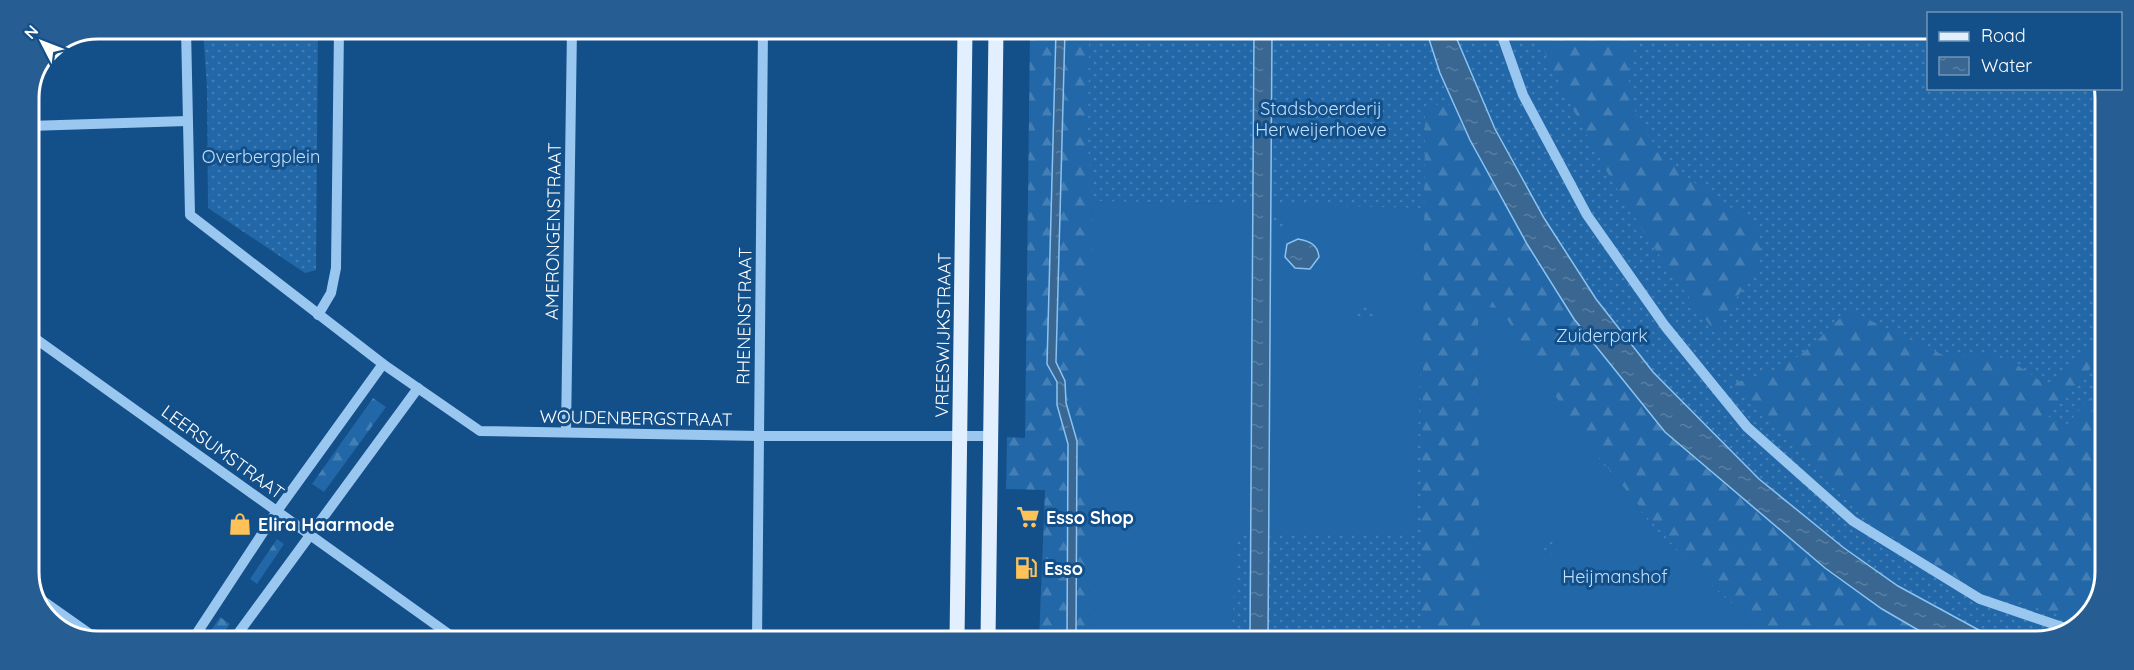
<svg xmlns="http://www.w3.org/2000/svg" width="2134" height="670" font-family="Quicksand,sans-serif">
	<style>
		.grass { fill: url(#grass-dots) }
		.forest { fill: url(#forest-firs) }
		.garden { fill: #2267a7; fill-rule: evenodd }
		.water { fill: url(#water-ripples); stroke: #8ac3f3; stroke-width: 1.5 }
		.lines { fill: none; stroke-linecap: round; stroke-linejoin: round }
		.minor { stroke: #99c7f0; stroke-width: 10 }
		.major { stroke: #e2efff; stroke-width: 15 }
		.labels { text-anchor: middle; dominant-baseline: central; stroke-width: 6; stroke-linejoin: round; paint-order: stroke }
		.park-label { font-size: 18px; fill: #bfdffc; stroke: #134f89 }
		.street-label { font-size: 18px; fill: #fff; stroke: #134f89 }
		.poi-label { font-size: 18px; font-weight: bold; fill: #fff; stroke: #134f89; text-anchor: start }
		.rim { fill: none; stroke: #fff; stroke-width: 3 }
	</style>
	<defs>
		<pattern id="grass-dots" width="8" height="8" patternUnits="userSpaceOnUse" patternTransform="scale(1.5)"><rect width="8" height="8" fill="#2267a7"/><path d="M2 2h.1M6 6h.1" fill="none" stroke="#437eb4" stroke-width="1.8" stroke-linecap="round"/></pattern>
		<pattern id="forest-firs" width="22" height="20" patternUnits="userSpaceOnUse" patternTransform="scale(1.5)"><rect width="22" height="20" fill="#2267a7"/><path d="M5 1l3.5 6h-7zM16 11l3.5 6h-7z" fill="#437eb4"/></pattern>
		<pattern id="water-ripples" width="26" height="14" patternUnits="userSpaceOnUse" patternTransform="scale(1.5)"><rect width="26" height="14" fill="#3a6791"/><path d="M2 4q2-2 4 0t4 0M15 11q2-2 4 0t4 0" fill="none" stroke="#587ea2"/></pattern>
	</defs>
	<rect width="100%" height="100%" fill="#134f89"/>
	<g class="grass">
		<path d="M203 29H318L316 270 305 273 208 208 207 88Z"/>
		<path d="M1065 30 1928 31V88L2103 89V590L2078 627 2036 641 1072 640 1078 218 1222 204 1061 201Z"/>
	</g>
	<g class="forest">
		<path d="M1030 30H1056L1047 364 1057 382V405L1068 444 1067 640H1039L1045 490 1006 489 1007 437 1025 438Z"/>
		<path d="M1065 30H1089L1088 147 1093 201 1088 640H1076L1077 441 1065 403V381L1056 362Z"/>
		<path d="M1537 30H1644C1639 41 1632 53 1630 64 1620 125 1676 171 1720 201 1738 212 1760 222 1761 246 1762 270 1741 289 1729 309 1724 317 1721 326 1717 334 1661 263 1612 186 1571 105 1559 81 1545 57 1537 30Z"/>
		<path d="M1443 104 1455 105 1470 140 1527 244 1574 319 1665 432 1825 568 1882 609 1937 641H1737L1752 620 1696 571 1645 513 1585 440 1546 384 1478 322 1480 637 1485 641H1421L1425 106Z"/>
		<path d="M1848 310 1941 354C1959 359 1976 354 1993 356 2013 359 2031 375 2048 386L2055 382 2104 330V353L2048 416 2063 429 2091 397 2092 423 2104 475 2103 590 2082 621 1983 593 1912 552 1840 495 1731 383C1789 372 1808 350 1848 310Z"/>
		<path d="M373 398 386 407 324 492 312 484Z"/>
		<path d="M277 539 284 544 257 584 250 579Z"/>
		<path d="M220 617 230 624 219 639H205Z"/>
	</g>
	<g class="garden">
		<path d="M1093 201 1424 208 1416 532H1236L1232 640H1088ZM1274 216 1286 217 1285 229 1273 228ZM1298 239 1308 241 1318 249 1319 257 1291 265 1285 257 1290 242ZM1376 304V318L1357 319 1356 305Z"/>
		<path d="M1487 307 1497 308 1504 314C1558 404 1621 498 1696 572 1714 589 1733 604 1752 620L1737 641H1485L1480 638 1478 322 1480 312ZM1545 541 1557 543 1555 555 1544 553Z"/>
	</g>
	<g class="water">
		<path d="M1056 30H1065L1056 362 1065 381 1066 403 1077 441 1076 640H1067L1068 444 1057 405V382L1047 364Z"/>
		<path d="M1254 30H1272L1268 641 1250 640Z"/>
		<path d="M1426 30H1453L1495 129 1544 218 1596 299 1653 372 1759 479 1844 548 1898 586 1999 641H1937L1882 609 1825 568 1665 432 1574 319 1527 244 1470 140 1440 73Z"/>
		<path d="M1298 239C1310 241 1318 245 1319 257L1310 269 1295 268 1285 257 1287 244Z"/>
	</g>
	<g class="lines">
		<g class="minor">
			<path d="M186 29 190 215 383 364 480 431 760 436H991"/>
			<path d="M1500 30 1523 95 1587 215 1665 326 1747 427 1853 521 1980 599 2071 630"/>
			<path d="M29 126 187 121"/>
			<path d="M318 315 331 293 336 268 339 29"/>
			<path d="M29 334 457 640"/>
			<path d="M566 432 572 29"/>
			<path d="M36 596 97 639"/>
			<path d="M193 639 277 511 383 364"/>
			<path d="M234 639 418 388"/>
			<path d="M757 640 763 29"/>
		</g>
		<g class="major">
			<path d="M957 640 965 30"/>
			<path d="M988 640 996 30"/>
		</g>
	</g>
	<defs>
		<g id="supermarket-bare" transform="scale(1.8)"><path d="M-6-5.5h2.5l.6 2H6L4.5 2H-2.5L-4.4-4H-6ZM-1.5 3.2a1.3 1.3 0 1 0 .1 0ZM3 3.2a1.3 1.3 0 1 0 .1 0Z" fill="#ffc258" stroke="#134f89" stroke-width="2.5" paint-order="stroke"/></g>
		<g id="shop-bare" transform="scale(1.8)"><path d="M-5-2.5h2.3a2.7 3.5 0 0 1 5.4 0H5L5.5 6h-11ZM-1.5-2.5h3a1.5 2.3 0 0 0-3 0Z" fill="#ffc258" stroke="#134f89" stroke-width="2.5" paint-order="stroke"/></g>
		<g id="fuel-bare" transform="scale(1.8)"><path d="M-5.5-6h7V0h2V4h1.3V-2.5L3-4.5l.8-.8L6-3V5H2.5V1h-1V6h-7ZM-4.2-4.7v3.2H.2V-4.7Z" fill="#ffc258" stroke="#134f89" stroke-width="2.5" paint-order="stroke"/></g>
	</defs>
	<g fill-rule="evenodd">
		<use href="#supermarket-bare" x="1028" y="517"/>
		<use href="#shop-bare" x="240" y="524"/>
		<use href="#fuel-bare" x="1026" y="568"/>
	</g>
	<g class="labels">
		<g class="park-label">
			<text x="1321" y="108">Stadsboerderij<tspan x="1321" dy="21">Herweijerhoeve</tspan></text>
			<text x="261" y="156">Overbergplein</text>
			<text x="1602" y="335">Zuiderpark</text>
			<text x="1615" y="576">Heijmanshof</text>
		</g>
		<g class="street-label">
			<text transform="translate(553 231) rotate(-89)">AMERONGENSTRAAT</text>
			<text transform="translate(744 316) rotate(-89)">RHENENSTRAAT</text>
			<text transform="translate(943 335) rotate(-89)">VREESWIJKSTRAAT</text>
			<text transform="translate(636 418) rotate(1)">WOUDENBERGSTRAAT</text>
			<text transform="translate(223 452) rotate(36)">LEERSUMSTRAAT</text>
		</g>
		<g class="poi-label">
			<text x="1046" y="517">Esso Shop</text>
			<text x="258" y="524">Elira Haarmode</text>
			<text x="1044" y="568">Esso</text>
		</g>
	</g>
	<path d="M0 0H2134V670H0ZM98 39H2036A59 59 0 0 1 2095 98V572A59 59 0 0 1 2036 631H98A59 59 0 0 1 39 572V98A59 59 0 0 1 98 39Z" fill="#265d92" fill-rule="evenodd"/>
	<path class="rim" d="M98 39H2036A59 59 0 0 1 2095 98V572A59 59 0 0 1 2036 631H98A59 59 0 0 1 39 572V98A59 59 0 0 1 98 39Z"/>
	<rect x="1927" y="12" width="195" height="78" fill="#134f89" stroke="#7195b8" stroke-width="1.5"/>
	<rect x="1939" y="32" width="30" height="9" fill="#e2efff" stroke="#7195b8" stroke-width="1.5"/>
	<text x="1981" y="42" font-size="18" fill="#ffffff">Road</text>
	<rect x="1939" y="57" width="30" height="18" fill="url(#water-ripples)" stroke="#7195b8" stroke-width="1.5"/>
	<text x="1981" y="72" font-size="18" fill="#ffffff">Water</text>
	<g transform="translate(42 42) rotate(312)" stroke="#134f89" stroke-width="4.5" paint-order="stroke">
	<path d="M0-4.5L10 22L0 15L-10 22Z" fill="#ffffff"/>
	<text y="-9" font-size="16" font-weight="bold" text-anchor="middle" fill="#ffffff">N</text>
	</g>
</svg>
